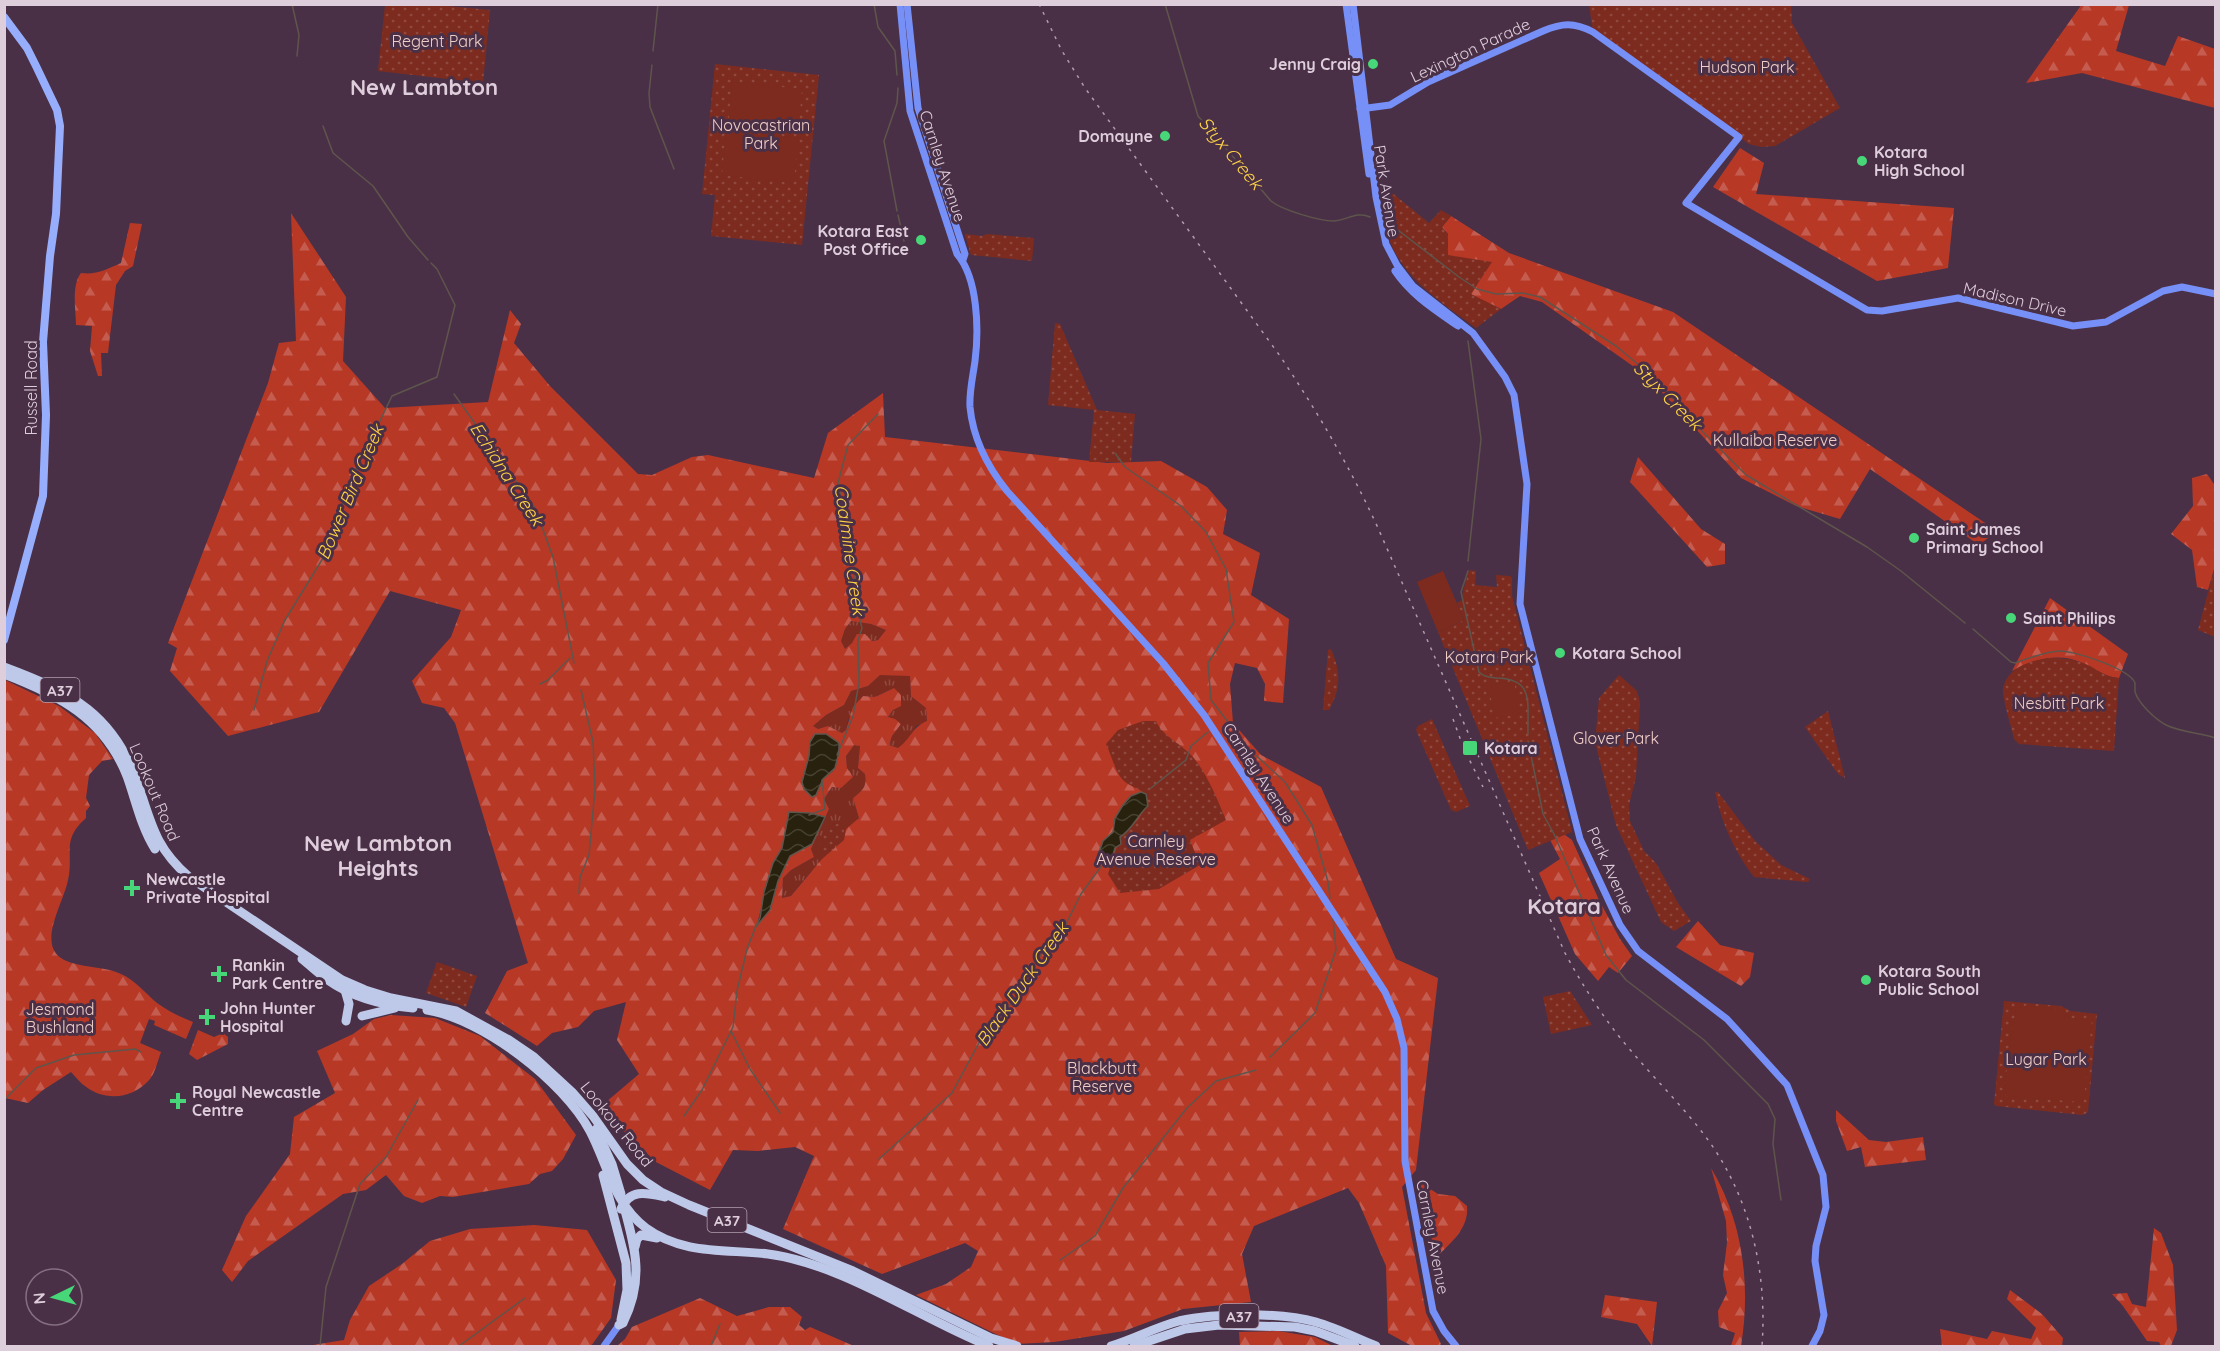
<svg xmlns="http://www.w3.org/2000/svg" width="2220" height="1351" font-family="Quicksand,sans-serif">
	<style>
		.grass { fill: url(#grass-tufts) }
		.forest { fill: url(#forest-firs); fill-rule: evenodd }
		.park { fill: url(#park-dots) }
		.pitch { fill: #7d2b1f }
		.water { fill: url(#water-waves); stroke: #5e554c; stroke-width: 1.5 }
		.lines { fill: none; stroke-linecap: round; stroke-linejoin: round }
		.stream { stroke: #5e554c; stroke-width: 1.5 }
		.secondary { stroke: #7690f7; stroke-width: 7 }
		.primary { stroke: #97aefc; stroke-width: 8 }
		.highway { stroke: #bec8e8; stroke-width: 9 }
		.rail { stroke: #b09cad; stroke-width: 1.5; stroke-dasharray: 3 6; stroke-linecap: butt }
		.poi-dot { fill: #47d779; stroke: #4a3046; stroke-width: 2 }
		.labels { text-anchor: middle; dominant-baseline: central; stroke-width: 6; stroke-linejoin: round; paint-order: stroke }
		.shield { fill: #4a3046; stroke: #b29eae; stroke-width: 1.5 }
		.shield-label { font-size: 15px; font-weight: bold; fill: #decddb }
		.park-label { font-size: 16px; fill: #f0cec7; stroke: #4a3046 }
		.street-label { font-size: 16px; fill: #decddb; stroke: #4a3046 }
		.poi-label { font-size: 16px; font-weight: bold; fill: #decddb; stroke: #4a3046; text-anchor: start }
		.water-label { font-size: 18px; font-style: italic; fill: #fdd245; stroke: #4a3046 }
		.district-label { font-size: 22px; font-weight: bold; fill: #decddb; stroke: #4a3046 }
	</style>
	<defs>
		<pattern id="grass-tufts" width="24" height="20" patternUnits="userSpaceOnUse" patternTransform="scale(1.5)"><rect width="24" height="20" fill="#7d2b1f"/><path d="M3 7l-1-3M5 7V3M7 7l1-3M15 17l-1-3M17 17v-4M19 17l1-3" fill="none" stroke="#8f493f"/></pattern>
		<pattern id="forest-firs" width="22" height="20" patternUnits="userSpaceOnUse" patternTransform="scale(1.5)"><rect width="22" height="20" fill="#b83826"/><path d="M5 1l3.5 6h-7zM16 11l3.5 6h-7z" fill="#c45d4f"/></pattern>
		<pattern id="park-dots" width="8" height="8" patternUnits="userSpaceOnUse" patternTransform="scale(1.5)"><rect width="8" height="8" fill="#7d2b1f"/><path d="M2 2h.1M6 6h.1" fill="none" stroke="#8f493f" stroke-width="1.8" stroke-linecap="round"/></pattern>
		<pattern id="water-waves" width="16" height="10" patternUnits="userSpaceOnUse" patternTransform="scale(1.5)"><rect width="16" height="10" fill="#27210e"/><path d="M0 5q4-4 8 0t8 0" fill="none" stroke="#464030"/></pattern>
	</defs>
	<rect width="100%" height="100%" fill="#4a3046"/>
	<g class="grass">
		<path d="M851 621 871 624 886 630 878 640 852 643 845 649 841 641 845 629Z"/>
		<path d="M880 675H910L911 696 926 708 927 722 916 726 909 740 898 748 889 745 892 736 901 724 888 718 893 710 894 688 875 697 863 696 848 720 846 730 842 733 828 726 818 729 813 726 826 715 844 705 851 691 868 686Z"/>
		<path d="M854 744 860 746 858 768 865 774C867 787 863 790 853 798L859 818 851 826 844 840 809 874 791 896 782 898 783 878 791 870 814 857 811 849 829 809 824 799 847 768 846 756Z"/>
	</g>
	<g class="forest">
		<path d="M2082 4 2129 5 2116 51 2165 66 2178 36 2215 49V108L2082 73 2026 83Z"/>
		<path d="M1740 148 1764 163 1756 194 1954 208 1948 268 1877 281 1713 187Z"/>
		<path d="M291 213 346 297 343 361 385 408 488 402 510 310 521 324 514 343 550 386 638 474 652 475 692 457 708 455 814 478 828 433 883 393 885 437 1107 463 1161 461 1207 487 1227 510 1223 534 1260 553 1251 595 1289 619 1283 703 1264 701 1265 684 1257 668 1235 663 1230 684 1233 723 1261 755 1321 787 1396 959 1438 978 1416 1170 1402 1187 1426 1313 1441 1344 1439 1346H1412L1388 1333 1386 1266 1359 1203 1348 1188 1254 1226 1242 1254 1251 1302 1183 1309 1124 1331 1054 1342 1016 1344 916 1295 946 1284 971 1267 978 1251 965 1243 882 1274 783 1229 814 1156 795 1147 758 1151 733 1150 710 1190 656 1162 599 1108 639 1074 617 1040 626 1002 594 1011 578 1027 552 1033 537 1046 485 1013 507 971 528 963 455 723 444 708 422 703 412 681 451 637 461 610 390 591 319 712 228 736 170 671 177 648 168 643 268 383 279 343 296 341ZM851 621 871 624 886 630 878 640 872 641 865 634H857L852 643 845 649 841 641 845 629ZM880 675 910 676 911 696 926 708 927 721C912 727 911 739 898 748L889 745 892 736 901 724 895 719 888 717 893 710 901 706V695L894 688 875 697 863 696 853 707 846 730 842 733 828 726 818 729 813 726 826 715 844 705 851 691 868 686ZM810 742 833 771 823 779 802 782 809 756ZM854 745 860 746 858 768 865 774C867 787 863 790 853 798L859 818 846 829 844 840 822 859 791 896 782 898 783 878 791 870 814 857 811 849 829 809 824 799 832 787 841 788 853 777 847 768 846 756ZM789 812 825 818 812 844 790 855 778 881 770 910 757 924 773 863 782 848Z"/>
		<path d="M1451 216 1509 253 1673 312 1997 531 1979 545 1870 469 1840 519 1796 506 1741 478 1647 376 1542 302 1520 296 1501 309 1470 294 1448 255V234L1442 227Z"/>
		<path d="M130 223 142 224 133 266 125 271 116 285 108 353H101L102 376H98L90 351 92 326 76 325C76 310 71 286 81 273 97 275 107 269 121 263Z"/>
		<path d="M1638 457 1701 529 1725 544V564L1707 567 1630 482Z"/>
		<path d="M2207 474 2216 487 2215 566 2208 590 2197 587 2192 550 2171 534 2193 506 2192 478Z"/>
		<path d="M2050 598 2128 654 2119 678C2104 677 2094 669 2080 662 2058 652 2032 660 2012 671Z"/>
		<path d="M5 680 59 706 95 733 113 759 102 761 89 775 86 798 90 806 86 811V818C61 840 74 852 68 880 63 906 31 952 72 963 87 968 107 967 121 974 135 980 145 993 157 1003 168 1011 180 1017 193 1022L186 1039 154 1025 155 1021 149 1019 140 1043 161 1052C158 1060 155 1073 150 1079 133 1099 105 1102 85 1086 80 1083 76 1077 71 1072L43 1090 28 1103 5 1098Z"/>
		<path d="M1554 827 1572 840 1599 900 1620 939 1632 956 1618 973 1609 967 1598 981 1575 954 1539 873 1560 859 1549 838Z"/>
		<path d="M1698 921 1720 945 1754 953 1750 977 1741 986 1676 947Z"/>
		<path d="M391 1015 435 1018 480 1036 535 1079 576 1135 563 1159 552 1171 540 1174 529 1184 453 1197 440 1196 422 1203 404 1196 386 1175 366 1190 343 1194 248 1261 232 1282 222 1270 246 1216 290 1154 294 1117 335 1093 317 1051 353 1034 374 1019Z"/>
		<path d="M198 1030 214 1037 223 1033 228 1037V1044L197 1060 189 1054Z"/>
		<path d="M1836 1110 1869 1140 1886 1142 1923 1137 1926 1160 1865 1167 1861 1147 1847 1151 1836 1121Z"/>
		<path d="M1711 1168C1743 1221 1751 1286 1741 1346H1731L1735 1333 1719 1327 1718 1311 1727 1293 1723 1275 1727 1243 1726 1221Z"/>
		<path d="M1418 1178 1424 1185 1438 1194 1455 1196 1467 1206C1469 1229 1451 1242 1436 1258Z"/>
		<path d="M534 1225 587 1230 616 1280 611 1318 591 1346H307L344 1340 350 1320 369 1286 402 1264 430 1241 470 1229Z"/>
		<path d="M2154 1228 2161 1233 2173 1265 2177 1330 2171 1346H2161L2159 1342 2147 1341 2123 1306 2112 1294 2127 1293 2132 1304 2146 1307Z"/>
		<path d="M2010 1290 2042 1314 2063 1338 2062 1346H1942L1940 1329 1987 1339 1992 1331 2031 1339 2036 1328 2007 1299Z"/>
		<path d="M1605 1295 1657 1302 1652 1346 1637 1324 1601 1317Z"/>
		<path d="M700 1298 737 1316 769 1307H790L802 1317 799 1325 805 1330 810 1327 854 1346H617L625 1339 632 1327Z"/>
		<path d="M1278 1331 1315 1337 1333 1346H1240L1239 1332Z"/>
	</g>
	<g class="park">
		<path d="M385 5H437L490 10 483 83 378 71Z"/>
		<path d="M1589 5H1791L1792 23 1840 108 1775 146 1761 147 1749 144 1593 32Z"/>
		<path d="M715 64 819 75 802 245 711 236 715 195 702 194Z"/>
		<path d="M1380 183 1429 223 1441 210 1451 216 1442 227 1448 234V255L1492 262 1471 294 1501 309 1476 328C1440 301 1398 276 1386 229 1382 215 1382 198 1380 183Z"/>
		<path d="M965 234 982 236 987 234 1034 238 1032 261 971 255Z"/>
		<path d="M1055 323 1060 324 1097 410 1135 414 1131 462H1089L1094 410 1048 405Z"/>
		<path d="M2215 566V637L2198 630Z"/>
		<path d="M1469 570 1476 571 1475 585 1497 587 1496 575 1510 576 1512 578V596L1572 832 1528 850 1438 632 1464 620 1457 603 1462 600C1462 590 1467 580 1469 570Z"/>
		<path d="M1331 649C1341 672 1341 688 1329 710H1323L1328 650Z"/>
		<path d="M2050 658C2063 658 2076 659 2088 665 2100 671 2106 677 2119 678L2114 751 2019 744 2014 739C2012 729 2002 697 2003 689 2007 667 2031 660 2050 658Z"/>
		<path d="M1619 675 1637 691 1640 702 1636 777 1629 805 1630 821 1644 851 1656 863 1678 903 1691 921 1674 931 1661 922 1616 825 1595 742 1599 698Z"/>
		<path d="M1828 711 1845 778 1838 774 1805 727Z"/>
		<path d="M1432 719 1470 806 1456 812 1451 810 1416 730 1418 726Z"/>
		<path d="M1143 721H1156C1163 737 1182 744 1193 757 1208 775 1217 799 1226 820L1190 840 1200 865 1159 889 1120 893 1108 874 1120 837 1138 820 1144 810 1148 806C1149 788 1133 790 1123 780 1115 772 1111 754 1106 744L1118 730Z"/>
		<path d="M1715 792H1718L1755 841 1781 865 1810 879 1808 882 1754 877C1734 851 1722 824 1715 792Z"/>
		<path d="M839 823 844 830 843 838 831 850 823 853 819 850C821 837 827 827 839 823Z"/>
		<path d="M437 962 477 976 466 1007 426 993Z"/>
		<path d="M1570 991 1592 1025 1551 1034 1543 997Z"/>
		<path d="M2004 1001 2061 1006 2071 1011 2097 1014 2088 1112 2083 1115 1996 1106 1994 1104Z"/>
	</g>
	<g class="pitch">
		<path d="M732 82 802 89 798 132 728 126Z"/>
		<path d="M726 131 798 138 794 183 722 175Z"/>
		<path d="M1443 571 1464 620 1438 632 1417 582Z"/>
		<path d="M1514 681 1519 714 1494 718 1489 685Z"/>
		<path d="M2029 1005 2057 1010 2070 1018 2092 1019 2084 1099 2081 1102 2006 1096C2004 1085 2011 1019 2017 1011 2020 1006 2024 1006 2029 1005Z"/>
	</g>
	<g class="water">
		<path d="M815 734H826L839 743V752L835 768 823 779 816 795 812 797 804 789 802 782 809 756 810 742Z"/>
		<path d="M1141 792 1146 794 1148 806C1138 814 1133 829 1120 837L1121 844 1115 848 1112 858 1103 864 1098 855 1103 841 1113 832 1115 818 1123 805 1131 796Z"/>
		<path d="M789 812 810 813 825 817 812 844 790 856 778 881 770 910 755 928 760 918 764 892 773 863 782 848Z"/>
	</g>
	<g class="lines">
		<g class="stream">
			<path d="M292 4 299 35 297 56"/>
			<path d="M874 4 878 27 895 51 897 75"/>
			<path d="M1165 4 1198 116 1271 201C1282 210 1319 221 1334 221 1347 220 1357 211 1370 217"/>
			<path d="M653 51 658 4"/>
			<path d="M652 65 649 93 650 107 674 169"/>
			<path d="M323 126 333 153 373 186 408 237 428 260"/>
			<path d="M897 211 884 141 897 103 898 88"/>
			<path d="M898 215 904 241"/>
			<path d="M1385 224 1394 227 1459 277 1477 289 1496 294 1523 293 1540 297 1616 346 1658 381 1693 422 1746 475 1867 547 1901 571 1965 623"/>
			<path d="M1468 341 1481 439 1468 561"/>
			<path d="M454 394 535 508 553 557 574 663"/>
			<path d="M1115 453 1125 467 1181 506 1206 532 1226 569 1234 622 1208 663 1211 700 1248 748 1285 782 1312 825 1328 882 1330 898"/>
			<path d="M1468 571 1461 592 1479 672C1484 677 1489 677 1497 678 1535 679 1527 703 1528 734"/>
			<path d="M1973 629 2011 662 2015 663C2029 658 2044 652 2059 651 2073 650 2130 669 2135 683 2135 684 2135 690 2135 692 2139 704 2155 719 2166 725 2180 732 2200 733 2216 738"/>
			<path d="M540 684 548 680 570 658"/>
			<path d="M254 710 267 661 285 620 328 550 346 491 392 396 437 377 455 305 437 269 431 263"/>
			<path d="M1528 741 1543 814 1554 834 1606 955 1626 980 1704 1040 1768 1104 1775 1119 1773 1144 1781 1200"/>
			<path d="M837 755 853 716 859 683 858 640 862 628 855 601 853 552 838 483 848 445 878 414"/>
			<path d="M1151 788 1186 760 1191 746 1208 732"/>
			<path d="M809 815 825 809 822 780"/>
			<path d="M579 893 580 877 589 855 595 789 593 742 581 690"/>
			<path d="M731 1031 750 1069 780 1113"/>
			<path d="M1270 1057 1315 1013 1336 950 1333 918"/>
			<path d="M4 1100 36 1068 74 1055 135 1049 141 1052"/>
			<path d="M684 1116 702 1090 733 1027 737 991 747 949 756 926"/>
			<path d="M879 1159 952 1093 981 1039 1016 997 1040 956 1064 928 1081 894 1103 864"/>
			<path d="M1060 1260 1095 1236 1123 1188 1187 1108 1216 1081 1256 1070"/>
			<path d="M320 1346 326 1287 360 1184 386 1157 418 1100"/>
			<path d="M459 1346 525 1298"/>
			<path d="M711 1346 720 1324"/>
		</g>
		<g class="secondary">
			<path d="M900 4 910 111 957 254C978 278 979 330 975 361 973 376 969 392 970 407 973 439 987 466 1007 491L1163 663 1204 715 1385 992 1397 1019 1404 1048 1405 1161 1433 1311 1444 1331 1456 1346"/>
			<path d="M907 4 918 108 965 254 963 260"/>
			<path d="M1346 4 1369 174"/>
			<path d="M1353 4 1376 197 1386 244 1397 265 1413 286 1473 333 1505 377 1514 395 1527 484 1520 604 1580 839 1620 925 1638 951 1727 1019 1787 1085 1823 1175 1826 1207 1816 1246 1815 1261 1824 1315 1820 1331 1812 1346"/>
			<path d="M1360 109 1390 105 1428 82 1543 31C1562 23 1574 22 1593 32L1739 137 1686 203 1867 310 1882 311 1958 298 2073 326 2106 322 2163 291 2182 287 2216 294"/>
			<path d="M1395 271C1411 295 1435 310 1458 326"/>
			<path d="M604 1346 619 1325"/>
		</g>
		<path class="primary" d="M4 17 27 48 36 66 57 110 60 126 56 214 50 256 43 342 46 415 43 496 4 640"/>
		<g class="highway">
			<path d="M4 667C71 692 115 714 139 787 152 826 156 848 189 877L342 980 365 990 391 998 456 1011 509 1040 534 1057 572 1092 593 1116 627 1164 643 1180 661 1192 689 1205 853 1271 991 1338 1017 1346"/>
			<path d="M4 674C59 695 104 718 127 776 136 801 141 827 155 849"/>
			<path d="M302 959C311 966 319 974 328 980 353 998 383 1005 413 1008"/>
			<path d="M345 990 349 1004 346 1021"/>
			<path d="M427 1010C483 1019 563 1081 590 1131 608 1165 613 1203 646 1228 683 1255 726 1249 768 1254 843 1264 919 1318 989 1346"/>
			<path d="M362 1016 395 1008"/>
			<path d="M596 1129 612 1164 621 1194"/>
			<path d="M603 1175 626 1263 627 1290 621 1320"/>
			<path d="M621 1209C630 1188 647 1193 665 1197"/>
			<path d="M635 1247 637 1239 641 1235 657 1238"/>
			<path d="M619 1325 623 1323C644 1281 636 1250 624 1207"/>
			<path d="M1111 1346C1134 1339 1156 1327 1179 1321 1215 1313 1281 1312 1316 1322 1337 1328 1356 1338 1376 1346"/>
			<path d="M1134 1346 1185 1329 1219 1325 1295 1327 1315 1331 1355 1346"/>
		</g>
		<g class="rail">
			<path d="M1039 4 1062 51 1085 88 1280 356C1317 411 1350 467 1378 528L1565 953C1584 988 1605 1021 1632 1052 1659 1084 1691 1114 1715 1150 1753 1208 1767 1278 1762 1346"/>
			<path d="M1453 719 1464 749 1483 787"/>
		</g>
	</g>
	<g class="poi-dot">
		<circle cx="1373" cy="64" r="6"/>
		<circle cx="1165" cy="136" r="6"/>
		<circle cx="1862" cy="161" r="6"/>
		<circle cx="921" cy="240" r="6"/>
		<circle cx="1914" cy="538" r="6"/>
		<circle cx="2011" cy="618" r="6"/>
		<circle cx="1560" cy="653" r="6"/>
		<rect x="1462" y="740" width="16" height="16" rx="3"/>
		<path d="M129 879h6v6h6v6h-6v6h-6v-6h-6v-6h6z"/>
		<path d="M216 965h6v6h6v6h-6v6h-6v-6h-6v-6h6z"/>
		<circle cx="1866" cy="980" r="6"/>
		<path d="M204 1008h6v6h6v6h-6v6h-6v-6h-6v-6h6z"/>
		<path d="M175 1092h6v6h6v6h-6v6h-6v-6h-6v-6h6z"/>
	</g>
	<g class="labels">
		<g class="shield">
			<rect x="40.5" y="678" width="39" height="24" rx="4.5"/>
			<rect x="707.5" y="1208" width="39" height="24" rx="4.5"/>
			<rect x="1219.5" y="1304" width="39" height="24" rx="4.5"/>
		</g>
		<g class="shield-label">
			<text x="60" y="690">A37</text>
			<text x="727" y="1220">A37</text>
			<text x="1239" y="1316">A37</text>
		</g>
		<g class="park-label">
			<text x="437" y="41">Regent Park</text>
			<text x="1747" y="67">Hudson Park</text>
			<text x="761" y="125">Novocastrian<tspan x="761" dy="18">Park</tspan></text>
			<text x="1775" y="440">Kullaiba Reserve</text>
			<text x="1489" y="657">Kotara Park</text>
			<text x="2059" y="703">Nesbitt Park</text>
			<text x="1616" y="738">Glover Park</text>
			<text x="1156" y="841">Carnley<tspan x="1156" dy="18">Avenue Reserve</tspan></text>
			<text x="60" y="1009">Jesmond<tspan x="60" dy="18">Bushland</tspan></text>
			<text x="2046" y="1059">Lugar Park</text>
			<text x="1102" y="1068">Blackbutt<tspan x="1102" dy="18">Reserve</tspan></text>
		</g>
		<g class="street-label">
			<text transform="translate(1470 50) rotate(-25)">Lexington Parade</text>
			<text transform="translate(943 166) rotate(72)">Carnley Avenue</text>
			<text transform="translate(1387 191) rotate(81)">Park Avenue</text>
			<text transform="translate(2015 299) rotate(13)">Madison Drive</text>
			<text transform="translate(31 388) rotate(-90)">Russell Road</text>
			<text transform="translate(1259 773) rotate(57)">Carnley Avenue</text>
			<text transform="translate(155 792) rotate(67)">Lookout Road</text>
			<text transform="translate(1611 870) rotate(66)">Park Avenue</text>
			<text transform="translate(617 1124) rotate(51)">Lookout Road</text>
			<text transform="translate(1433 1237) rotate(79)">Carnley Avenue</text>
		</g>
		<g class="poi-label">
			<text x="1361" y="64" text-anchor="end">Jenny Craig</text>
			<text x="1153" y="136" text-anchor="end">Domayne</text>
			<text x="1874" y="152">Kotara<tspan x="1874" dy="18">High School</tspan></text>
			<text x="909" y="231" text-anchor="end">Kotara East<tspan x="909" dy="18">Post Office</tspan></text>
			<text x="1926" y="529">Saint James<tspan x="1926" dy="18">Primary School</tspan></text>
			<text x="2023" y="618">Saint Philips</text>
			<text x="1572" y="653">Kotara School</text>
			<text x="1484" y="748">Kotara</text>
			<text x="146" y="879">Newcastle<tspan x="146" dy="18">Private Hospital</tspan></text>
			<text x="232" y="965">Rankin<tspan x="232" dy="18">Park Centre</tspan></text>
			<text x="1878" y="971">Kotara South<tspan x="1878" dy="18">Public School</tspan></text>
			<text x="220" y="1008">John Hunter<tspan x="220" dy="18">Hospital</tspan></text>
			<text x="192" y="1092">Royal Newcastle<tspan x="192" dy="18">Centre</tspan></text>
		</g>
		<g class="water-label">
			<text transform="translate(1231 153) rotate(50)">Styx Creek</text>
			<text transform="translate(1668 396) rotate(45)">Styx Creek</text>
			<text transform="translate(507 474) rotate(57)">Echidna Creek</text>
			<text transform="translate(350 492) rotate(-67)">Bower Bird Creek</text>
			<text transform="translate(850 550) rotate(82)">Coalmine Creek</text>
			<text transform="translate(1022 984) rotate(-55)">Black Duck Creek</text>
		</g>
		<g class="district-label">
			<text x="424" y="87">New Lambton</text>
			<text x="378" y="843">New Lambton<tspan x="378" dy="25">Heights</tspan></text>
			<text x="1564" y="906">Kotara</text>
		</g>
	</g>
	<rect width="2220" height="1351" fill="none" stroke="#decddb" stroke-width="12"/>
	<g transform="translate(54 1297) rotate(265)"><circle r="28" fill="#4a3046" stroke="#856f82" stroke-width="1.5"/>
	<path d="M0-4.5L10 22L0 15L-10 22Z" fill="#47d779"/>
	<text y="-9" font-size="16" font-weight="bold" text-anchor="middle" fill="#decddb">N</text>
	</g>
</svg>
